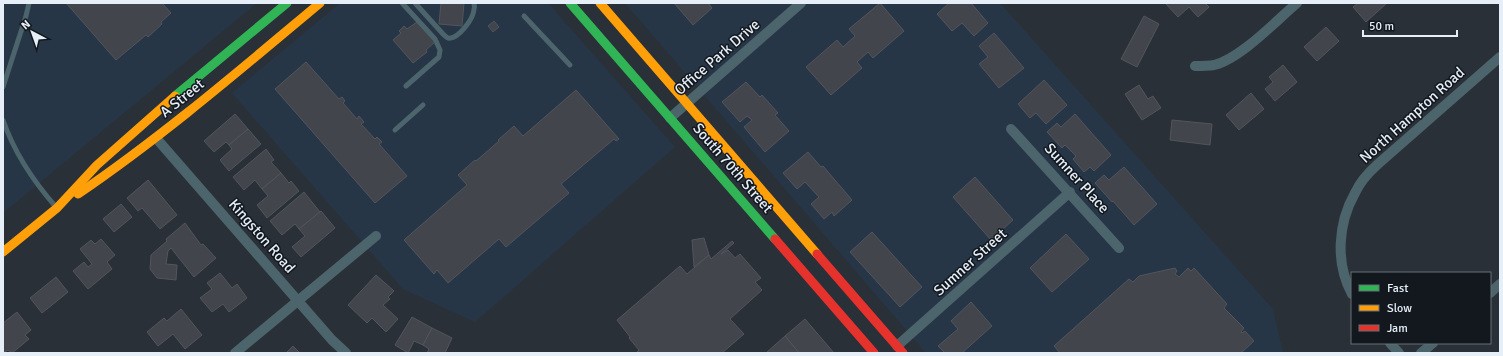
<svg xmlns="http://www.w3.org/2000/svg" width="1503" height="356" font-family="Signika,sans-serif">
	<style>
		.built { fill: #273647 }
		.building { fill: #42454c; stroke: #52555b }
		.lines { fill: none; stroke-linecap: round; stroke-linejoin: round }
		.lane { stroke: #4c646b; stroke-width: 5 }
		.street { stroke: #4c646b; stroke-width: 10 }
		.fast { stroke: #30b455; stroke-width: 9 }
		.slow { stroke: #ff9f0a; stroke-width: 9 }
		.jam { stroke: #e5322d; stroke-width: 9 }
		.labels { text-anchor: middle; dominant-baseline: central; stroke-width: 3; stroke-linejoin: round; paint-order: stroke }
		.street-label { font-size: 15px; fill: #e6eef7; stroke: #12181e }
	</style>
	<rect width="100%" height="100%" fill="#2a3037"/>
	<g class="built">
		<path d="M3 3H257L3 213Z"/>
		<path d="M340 3H548L675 147 475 322 403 289 232 93Z"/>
		<path d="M625 3H1000L1273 309 1283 353H926Z"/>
	</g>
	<g class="building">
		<path d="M66 3H162L171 13 161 22 162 24 148 37 146 35 116 60Z"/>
		<path d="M441 3H464L462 26 439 24Z"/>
		<path d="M674 3H708L712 8 693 25Z"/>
		<path d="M880 3 904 31 873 58 868 52 857 62 862 68 831 95 806 67 837 40 843 47 855 36 849 29Z"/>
		<path d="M949 3H971L988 23 974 36 962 23 952 31 937 14Z"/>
		<path d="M1165 3H1205L1209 7 1198 17 1189 7 1178 17Z"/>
		<path d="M1358 3H1387L1366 22 1353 7Z"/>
		<path d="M1144 16 1159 24 1137 67 1121 59Z"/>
		<path d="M494 21 499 27 493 32 488 26Z"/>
		<path d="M417 22 435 42 426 50 427 52 413 63 393 40 401 33 399 31 404 26 407 29Z"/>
		<path d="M1326 27 1339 41 1317 61 1304 47Z"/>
		<path d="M994 33 1024 68 999 88 979 64 988 57 979 46Z"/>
		<path d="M306 62 339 99 342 97 345 101 343 103 357 119 359 116 364 122 361 124 375 139 377 137 382 142 379 144 407 176 375 203 275 89Z"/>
		<path d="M1283 65 1297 82 1275 101 1265 89 1273 82 1269 77Z"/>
		<path d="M1044 80 1067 105 1046 124 1036 113 1030 118 1018 104Z"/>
		<path d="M746 82 760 97 762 95 778 113 775 115 789 131 765 152 744 127 752 120 747 116 740 122 722 102Z"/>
		<path d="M1139 85 1148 99 1153 96 1161 108 1142 120 1125 94Z"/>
		<path d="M576 90 619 139 616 141 614 139 561 184 569 193 506 247 499 239 448 283 437 270 434 274 404 240 467 185 458 175 475 160 476 161 499 141 498 140 514 126 523 136Z"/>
		<path d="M1251 93 1264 109 1239 130 1226 115Z"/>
		<path d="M235 114 248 129 229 145 226 142 214 152 204 141Z"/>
		<path d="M1075 114 1111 155 1094 171 1090 167 1084 172 1073 159 1076 156 1065 145 1062 148 1047 132 1057 123 1061 127Z"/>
		<path d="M1172 120 1212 124 1210 145 1170 140Z"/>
		<path d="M248 129 261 144 229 171 220 160 232 149 229 145Z"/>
		<path d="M266 149 274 160 271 162 281 173 262 189 255 180 244 190 233 177Z"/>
		<path d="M808 152 821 167 823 166 852 200 834 216 832 212 824 219 811 204 819 197 805 182 797 189 783 173Z"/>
		<path d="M1124 167 1157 204 1134 225 1113 201 1112 202 1095 183 1104 175 1109 180Z"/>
		<path d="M281 173 289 183 291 181 299 191 267 218 257 205 268 196 262 189Z"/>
		<path d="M975 177 1013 220 991 240 953 197Z"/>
		<path d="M148 180 177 215 160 229 142 208 138 211 127 198Z"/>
		<path d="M304 192 320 212 299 229 295 224 282 235 270 221Z"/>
		<path d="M121 204 132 217 114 232 103 219Z"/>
		<path d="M321 211 335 228 301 257 292 247 305 236 299 229Z"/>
		<path d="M185 223 201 245 203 244 216 258 194 277 171 248 168 251 166 264 177 265 176 280 157 278 150 269 151 255 167 241 166 239Z"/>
		<path d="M872 232 922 287 900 307 850 252Z"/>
		<path d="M1066 234 1089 259 1052 292 1030 268Z"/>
		<path d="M704 238 709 255 694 267 692 240Z"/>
		<path d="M101 239 115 255 107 262 112 269 88 289 73 271 84 262 88 267 92 264 80 249 91 240 95 244Z"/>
		<path d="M732 241 734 243 721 254 728 250 735 258 740 254 761 278 755 282 762 290 730 319 744 334 722 353H636L639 350 629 338 630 337 617 320 680 266 687 274 709 255 711 259Z"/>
		<path d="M1175 268 1177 271 1175 274 1179 277 1188 268 1191 271 1194 268 1227 304 1224 308 1244 328 1241 332 1242 333 1245 331 1254 341 1241 353H1060L1054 346 1129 279 1133 282 1139 276Z"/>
		<path d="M220 273 232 288 237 284 247 298 229 312 223 304 212 312 200 298 212 289 207 283Z"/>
		<path d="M376 275 394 291 388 297 390 299 383 305 398 319 386 332 372 318 367 323 348 305Z"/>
		<path d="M56 277 68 292 42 313 30 298Z"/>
		<path d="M971 302 992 326 962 353H945L938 346 958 329 951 321Z"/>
		<path d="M181 309 202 335 185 349 173 334 158 346 147 332 164 318 167 321Z"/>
		<path d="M17 312 31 330 25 335 29 339 12 353 8 350 3 353V323Z"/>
		<path d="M412 317 432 328 423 345 414 341 408 353 395 345Z"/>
		<path d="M805 319 834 353H811L809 352 808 353H799L785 336Z"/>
		<path d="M432 328 452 338 445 353H427L429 349 423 345Z"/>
		<path d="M785 336 799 353H766Z"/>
		<path d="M293 346 300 353H286Z"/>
	</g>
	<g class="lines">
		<g class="lane">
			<path d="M402 3 435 39 440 50 439 57 406 86"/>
			<path d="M415 3 443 34C444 35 447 38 448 38 458 40 474 18 474 9 475 7 474 5 474 3"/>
			<path d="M524 16 570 65"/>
			<path d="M3 87 26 16 29 3"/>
			<path d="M3 120C14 152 34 182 56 207"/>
			<path d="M395 130 423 105"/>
		</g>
		<g class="street">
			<path d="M1195 66C1201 66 1208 66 1214 65 1240 59 1276 21 1297 3"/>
			<path d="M670 118 801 3"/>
			<path d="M1011 129 1119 248"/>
			<path d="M156 138 332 340 346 353"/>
			<path d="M1490 293 1500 284"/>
			<path d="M1352 294C1335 263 1338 223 1355 193 1360 182 1369 172 1378 164L1500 57"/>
			<path d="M1390 343 1399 353"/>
			<path d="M897 346 1070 192"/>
			<path d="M235 353 376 236"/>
			<path d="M1421 353 1433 343"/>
		</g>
		<g class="fast">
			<path d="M570 3 775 239"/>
			<path d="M175 96 287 3"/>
		</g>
		<g class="slow">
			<path d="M600 3 817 254"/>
			<path d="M78 194C163 136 241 69 320 3"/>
			<path d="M3 252 57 208 97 165 175 96"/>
		</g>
		<g class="jam">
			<path d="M775 239 874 353"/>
			<path d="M817 254 903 353"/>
		</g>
	</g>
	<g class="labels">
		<g class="street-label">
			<text transform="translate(717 57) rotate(-41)">Office Park Drive</text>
			<text transform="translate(182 98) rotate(-39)">A Street</text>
			<text transform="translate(1412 115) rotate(-42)">North Hampton Road</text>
			<text transform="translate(733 168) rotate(49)">South 70th Street</text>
			<text transform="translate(1077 178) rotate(48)">Sumner Place</text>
			<text transform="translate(262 236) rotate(49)">Kingston Road</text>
			<text transform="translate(970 262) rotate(-42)">Sumner Street</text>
		</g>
	</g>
	<rect width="1503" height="356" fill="none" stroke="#e6eef7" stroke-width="8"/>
	<rect x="1351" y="272" width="140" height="72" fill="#12181e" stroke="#676e75"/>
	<rect x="1359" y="285" width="20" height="6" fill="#30b455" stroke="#676e75"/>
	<text x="1387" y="292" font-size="12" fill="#e6eef7">Fast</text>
	<rect x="1359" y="305" width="20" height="6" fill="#ff9f0a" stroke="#676e75"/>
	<text x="1387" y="312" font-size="12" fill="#e6eef7">Slow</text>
	<rect x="1359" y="325" width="20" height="6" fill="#e5322d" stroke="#676e75"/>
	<text x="1387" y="332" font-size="12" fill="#e6eef7">Jam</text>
	<g transform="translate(32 32) rotate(319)" stroke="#12181e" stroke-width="3" paint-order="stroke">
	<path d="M0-3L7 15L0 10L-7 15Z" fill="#e6eef7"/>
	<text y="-6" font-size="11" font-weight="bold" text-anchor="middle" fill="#e6eef7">N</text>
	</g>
	<path d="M1363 30v6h94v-6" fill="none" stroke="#e6eef7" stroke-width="2"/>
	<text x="1369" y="30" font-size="12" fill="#e6eef7" stroke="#12181e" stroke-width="3" paint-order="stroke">50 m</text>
</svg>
